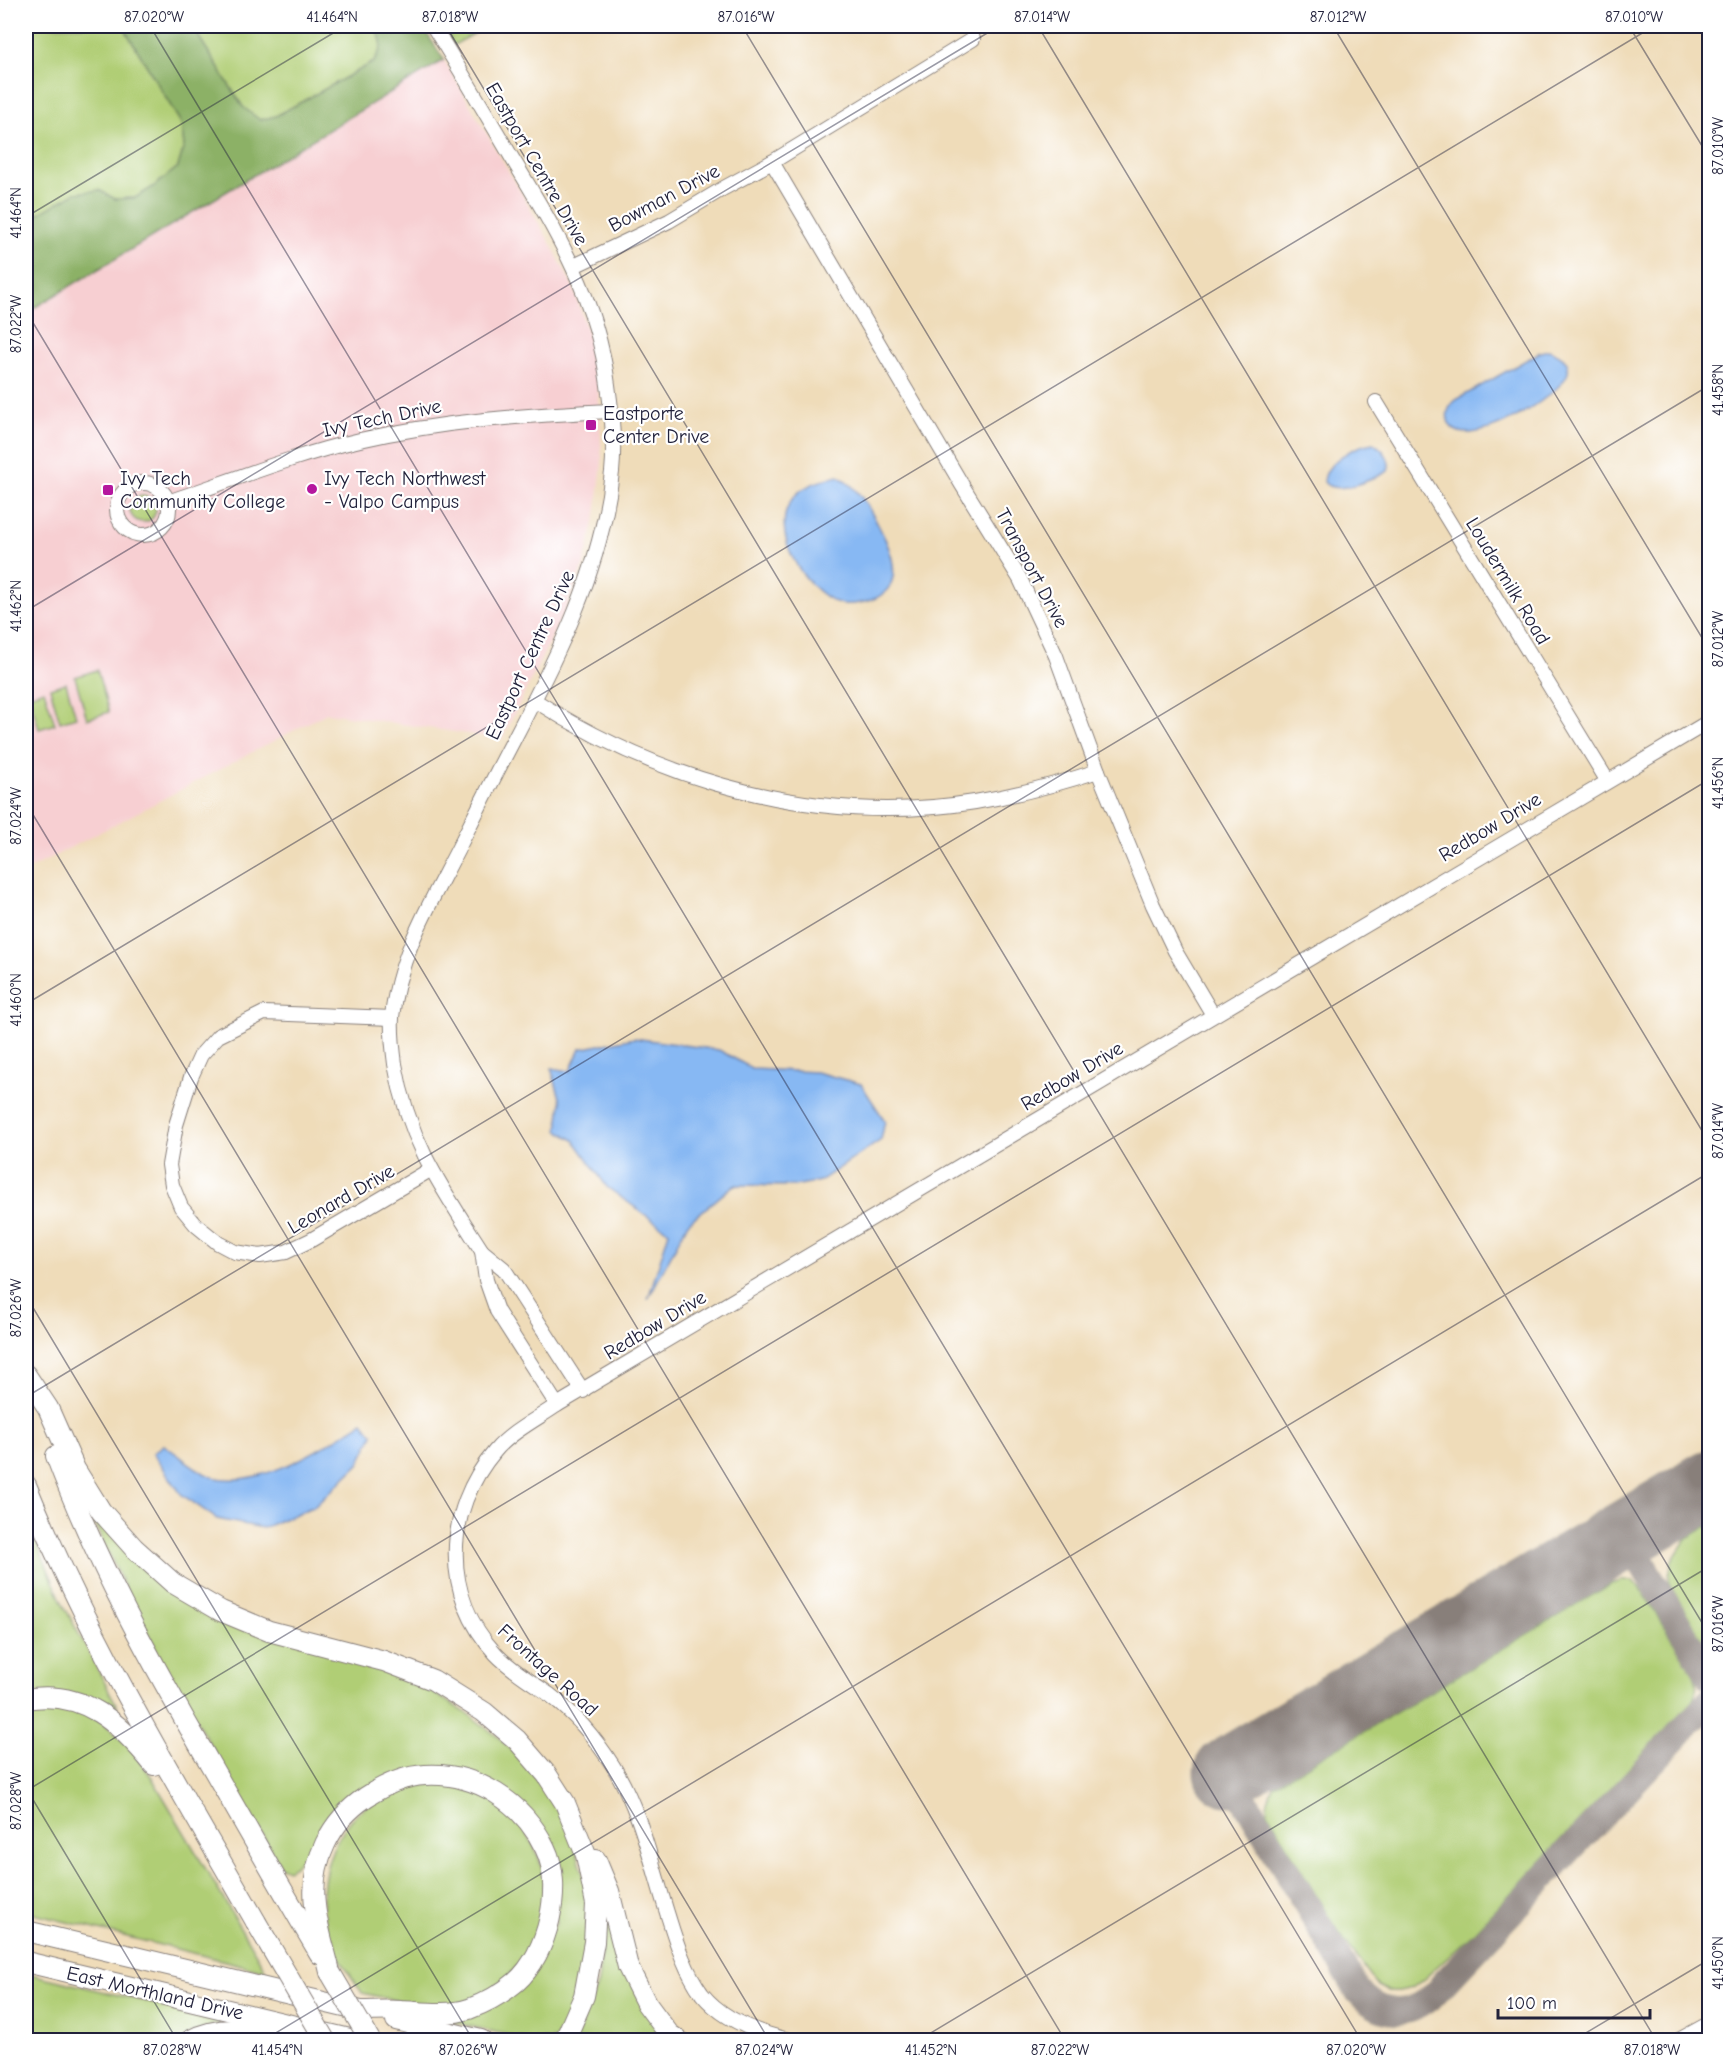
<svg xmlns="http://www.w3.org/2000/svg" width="1735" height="2066" font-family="'Comic Neue',sans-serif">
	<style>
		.built { fill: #f7cfd2 }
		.green { fill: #b0ce75; stroke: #697858; stroke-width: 1.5 }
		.forest { fill: #8cb166; stroke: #576a50; stroke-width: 1.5 }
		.water { fill: #87b8f3; stroke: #546d97; stroke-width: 1.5 }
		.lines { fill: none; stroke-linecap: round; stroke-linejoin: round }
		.stream { stroke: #87b8f3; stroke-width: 3 }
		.taxiway { stroke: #887f7a; stroke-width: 27 }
		.runway { stroke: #887f7a; stroke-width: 69 }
		.minor-casing { stroke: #887f7a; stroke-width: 16 }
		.highway-casing { stroke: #887f7a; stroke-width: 22 }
		.minor { stroke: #fff; stroke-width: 14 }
		.highway { stroke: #fff; stroke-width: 20 }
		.highway-bridge-casing { stroke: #887f7a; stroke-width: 22; stroke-linecap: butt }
		.highway-bridge { stroke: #fff; stroke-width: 20 }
		.ticks { fill: none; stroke: #22223b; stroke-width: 1.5; stroke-opacity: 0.45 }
		.poi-dot { fill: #b5179e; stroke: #fff; stroke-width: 2 }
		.labels { text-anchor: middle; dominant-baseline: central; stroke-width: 4.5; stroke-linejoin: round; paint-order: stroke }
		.street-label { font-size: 20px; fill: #22223b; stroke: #fff }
		.poi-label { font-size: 20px; fill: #22223b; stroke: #fff; text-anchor: start }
		.neatline { fill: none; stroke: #22223b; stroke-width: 2 }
		.ticks-label { font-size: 15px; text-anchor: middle; fill: #22223b }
	</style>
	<rect width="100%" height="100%" fill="#fff"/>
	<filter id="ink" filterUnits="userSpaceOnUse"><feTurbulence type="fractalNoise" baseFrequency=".0167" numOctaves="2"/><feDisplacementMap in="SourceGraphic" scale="12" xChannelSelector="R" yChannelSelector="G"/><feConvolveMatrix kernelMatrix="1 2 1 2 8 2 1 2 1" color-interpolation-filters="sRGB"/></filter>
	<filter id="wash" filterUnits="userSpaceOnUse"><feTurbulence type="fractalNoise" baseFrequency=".008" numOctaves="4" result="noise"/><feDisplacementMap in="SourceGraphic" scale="24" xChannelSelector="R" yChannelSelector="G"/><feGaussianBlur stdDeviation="1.35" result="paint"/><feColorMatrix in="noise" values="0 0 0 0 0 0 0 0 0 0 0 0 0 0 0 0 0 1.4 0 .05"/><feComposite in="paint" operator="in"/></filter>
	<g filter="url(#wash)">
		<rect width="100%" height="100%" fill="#efdcb9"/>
		<path class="built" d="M444 60 552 246 574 289 590 340 598 383 602 463 596 515 583 567 566 608 502 739 327 713 26 871V313Z"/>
		<g class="green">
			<path d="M26 26H123L181 123 184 146 178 167 153 187 135 198 115 199 99 190 26 221Z"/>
			<path d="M192 26H374C384 43 384 44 374 62L276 116 260 120 243 107Z"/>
			<path d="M442 26H488L454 45Z"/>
			<circle cx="143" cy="509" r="13"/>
			<path d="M97 670 109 712 87 719 75 677Z"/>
			<path d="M66 683 76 717 60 722 50 688Z"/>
			<path d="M44 690 55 724 39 729 29 695Z"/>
			<path d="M87 1508 142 1567 179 1595 394 1673 427 1689 468 1714 498 1737 527 1765 549 1795 570 1828 586 1883 588 1957 566 2022 555 2040H529L448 2021 476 2013 557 1923 532 1815 436 1768 327 1824 295 1866 288 1870 281 1867 167 1670 129 1596Z"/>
			<path d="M26 1518 61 1600 117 1706 79 1695 26 1692Z"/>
			<path d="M1709 1525V1649L1704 1644 1670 1586 1669 1575 1672 1561 1686 1539Z"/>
			<path d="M1622 1581H1631L1639 1587 1692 1670C1698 1683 1698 1690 1692 1702L1474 1932 1426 1977 1412 1988 1399 1991H1388L1378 1986 1332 1923 1268 1813 1267 1803 1273 1786 1611 1584Z"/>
			<path d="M48 1703 95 1715 134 1751 152 1778 266 1971 26 1912V1705Z"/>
			<path d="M444 1784C468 1790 492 1796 510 1813 560 1862 554 1939 501 1982 489 1992 473 2001 457 2004 424 2009 394 2000 362 1993 350 1974 330 1947 326 1925 313 1864 344 1802 408 1786 419 1783 433 1784 444 1784Z"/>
			<path d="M602 1899 667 2040H575L598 1983 601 1955Z"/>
			<path d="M26 1973 219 2019 220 2023 192 2033 180 2040H26Z"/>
		</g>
		<path class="forest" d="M123 26H192L243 107 260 120 276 116 374 62C384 44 384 43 374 26H422L444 60 26 313V221L75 193 99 190 115 199 135 198 153 187 178 167 184 146 181 123Z"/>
		<g class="water">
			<path d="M1549 350C1559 354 1570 359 1568 372 1565 394 1459 461 1448 420 1446 412 1450 405 1456 400L1540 352Z"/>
			<path d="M1373 443C1383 449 1392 459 1388 471 1376 478 1335 497 1324 482 1325 462 1354 446 1373 443Z"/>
			<path d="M838 476C861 488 875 518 886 541 899 571 898 596 860 603 854 604 844 605 838 603 804 591 767 530 793 498 803 485 823 480 838 476Z"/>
			<path d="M634 1038 719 1050 753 1069 816 1072 861 1084 885 1121 881 1140 820 1181 794 1186 734 1185 688 1223 648 1299 669 1232 607 1187 574 1140 558 1130 561 1101 551 1068 570 1071 580 1049Z"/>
			<path d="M363 1422 373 1435 359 1464 315 1506 263 1528 217 1519 181 1494 153 1453 164 1445C176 1453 199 1472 210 1476 257 1492 325 1446 363 1422Z"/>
		</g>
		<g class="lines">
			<path class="stream" d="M26 1878 28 1886"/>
			<g class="taxiway">
				<path d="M1625 1535 1710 1677"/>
				<path d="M1228 1772 1358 1991C1378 2015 1405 2018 1429 1999L1710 1701"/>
			</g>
			<path class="runway" d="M1228 1772 1710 1484"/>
		</g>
	</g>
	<g filter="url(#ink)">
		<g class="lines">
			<g class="minor-casing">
				<g id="minor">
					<path d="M433 26C460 69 486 114 512 158 556 231 597 298 608 385 612 413 615 444 612 472 602 569 557 657 513 741 494 777 476 813 458 849 431 902 398 956 392 1017 391 1032 393 1049 395 1064 408 1140 441 1187 482 1251"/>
					<path d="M772 162 962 485 1020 579 1056 656 1098 771 1153 905 1175 951 1213 1015"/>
					<path d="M574 266 669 221 724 188 772 162 973 39"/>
					<path d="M1376 402 1607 780"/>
					<circle cx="143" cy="509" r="26"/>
					<path d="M168 502C232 480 295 455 360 440 443 421 527 415 611 411"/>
					<path d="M534 700C664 783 821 827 975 802 1017 795 1058 784 1098 771"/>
					<path d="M392 1018 264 1013 218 1036 201 1055 191 1077 176 1125 169 1165 172 1185 181 1207 196 1225 218 1243 235 1252 260 1256 286 1252 311 1240 430 1170"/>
					<path d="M557 1405 497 1311 486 1280 482 1251 504 1269 583 1391"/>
					<path d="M789 2040C758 2033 723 2020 702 1994 686 1972 677 1945 669 1919 653 1870 641 1810 613 1766 596 1739 575 1714 550 1695 532 1682 511 1670 496 1654 441 1595 444 1511 495 1451 511 1432 537 1419 557 1405L1710 721"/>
					<path d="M1679 2040 1710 2023"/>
				</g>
			</g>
			<g class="highway-casing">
				<g id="highway">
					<path d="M26 1375 48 1408 75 1469 101 1511 134 1548 173 1583 221 1611 269 1631 384 1661 433 1680 484 1712 517 1740 547 1775 565 1803 586 1855 596 1904 594 1942 584 1996 565 2040"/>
					<path d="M56 1456C97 1565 154 1667 213 1769 248 1830 283 1892 320 1954"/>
					<path d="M26 1485C88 1638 174 1779 256 1922"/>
					<path d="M26 1699C84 1689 120 1723 154 1765"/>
					<path d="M596 1860 609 1891 628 1967 646 2003 669 2034 678 2040"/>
					<path d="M26 1931 365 2012"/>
					<path d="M26 1962 354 2040"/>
					<path d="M330 1972C325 1950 317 1927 315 1905 310 1862 330 1821 366 1797 383 1786 403 1776 425 1775 476 1772 523 1802 545 1848 564 1886 548 1954 516 1982 503 1993 485 2003 469 2009 447 2016 423 2012 401 2011 388 2010 374 2011 361 2011"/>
					<path d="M396 2020 481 2040"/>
					<path d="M191 2040C217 2025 251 2030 280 2034"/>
				</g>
			</g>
			<use href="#minor" class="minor"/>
			<use href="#highway" class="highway"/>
			<g class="highway-bridge-casing">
				<g id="highway-bridge">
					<path d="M256 1922 325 2040"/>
					<path d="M330 1972 370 2040"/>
				</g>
			</g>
			<use href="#highway-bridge" class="highway-bridge"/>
		</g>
	</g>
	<path class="ticks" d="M150 26 1361 2040M446 26 1656 2040M742 26 1710 1636M1038 26 1710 1144M1333 26 1710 651M1629 26 1710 159M26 217 345 26M26 311 1065 2040M26 611 999 26M26 803 769 2040M26 1004 1654 26M26 1296 473 2040M26 1397 1710 385M26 1788 177 2040M26 1791 1710 779M264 2040 1710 1172M919 2040 1710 1566M1574 2040 1710 1959"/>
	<g class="poi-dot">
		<rect x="585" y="419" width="12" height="12" rx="3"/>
		<circle cx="312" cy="489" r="6"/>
		<rect x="102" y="484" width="12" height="12" rx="3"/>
	</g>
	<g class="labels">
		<g class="street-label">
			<text transform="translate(537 164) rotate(60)">Eastport Centre Drive</text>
			<text transform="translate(664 198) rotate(-28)">Bowman Drive</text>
			<text transform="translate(382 418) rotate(-12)">Ivy Tech Drive</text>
			<text transform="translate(1032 568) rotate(62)">Transport Drive</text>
			<text transform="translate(1508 581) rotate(59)">Loudermilk Road</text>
			<text transform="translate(530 655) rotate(-65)">Eastport Centre Drive</text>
			<text transform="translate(1490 827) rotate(-31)">Redbow Drive</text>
			<text transform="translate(1072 1076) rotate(-31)">Redbow Drive</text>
			<text transform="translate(341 1199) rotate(-30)">Leonard Drive</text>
			<text transform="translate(655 1325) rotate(-31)">Redbow Drive</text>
			<text transform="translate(548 1670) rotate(42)">Frontage Road</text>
			<text transform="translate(155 1993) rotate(13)">East Morthland Drive</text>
		</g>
		<g class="poi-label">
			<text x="603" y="413">Eastporte<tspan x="603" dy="23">Center Drive</tspan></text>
			<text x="120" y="478">Ivy Tech<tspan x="120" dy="23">Community College</tspan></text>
			<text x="324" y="478">Ivy Tech Northwest<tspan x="324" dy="23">- Valpo Campus</tspan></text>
		</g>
	</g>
	<rect width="1735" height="2066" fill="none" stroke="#fff" stroke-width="66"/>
	<path d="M1498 2009v9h152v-9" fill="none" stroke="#22223b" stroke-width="3"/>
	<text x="1507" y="2009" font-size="18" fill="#22223b" stroke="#ffffff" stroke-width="4.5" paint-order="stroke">100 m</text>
	<rect x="33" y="33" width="1669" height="2000" class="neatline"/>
	<g class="ticks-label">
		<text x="154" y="22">87.020°W</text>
		<text x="332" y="22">41.464°N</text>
		<text x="450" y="22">87.018°W</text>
		<text x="746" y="22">87.016°W</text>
		<text x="1042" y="22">87.014°W</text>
		<text x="1338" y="22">87.012°W</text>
		<text x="1634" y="22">87.010°W</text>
		<text transform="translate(1718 146) rotate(-90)" y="5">87.010°W</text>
		<text transform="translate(16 213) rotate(-90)" y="5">41.464°N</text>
		<text transform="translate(16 324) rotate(-90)" y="5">87.022°W</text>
		<text transform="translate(1718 390) rotate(-90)" y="5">41.458°N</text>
		<text transform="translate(16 606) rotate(-90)" y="5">41.462°N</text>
		<text transform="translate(1718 639) rotate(-90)" y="5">87.012°W</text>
		<text transform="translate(1718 783) rotate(-90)" y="5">41.456°N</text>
		<text transform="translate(16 816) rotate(-90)" y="5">87.024°W</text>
		<text transform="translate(16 1000) rotate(-90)" y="5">41.460°N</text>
		<text transform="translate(1718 1131) rotate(-90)" y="5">87.014°W</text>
		<text transform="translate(16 1308) rotate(-90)" y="5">87.026°W</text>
		<text transform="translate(1718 1624) rotate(-90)" y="5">87.016°W</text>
		<text transform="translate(16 1801) rotate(-90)" y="5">87.028°W</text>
		<text transform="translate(1718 1963) rotate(-90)" y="5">41.450°N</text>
		<text x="172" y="2055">87.028°W</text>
		<text x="277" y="2055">41.454°N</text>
		<text x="468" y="2055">87.026°W</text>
		<text x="764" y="2055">87.024°W</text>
		<text x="931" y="2055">41.452°N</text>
		<text x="1060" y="2055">87.022°W</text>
		<text x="1356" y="2055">87.020°W</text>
		<text x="1652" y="2055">87.018°W</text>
	</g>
</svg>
